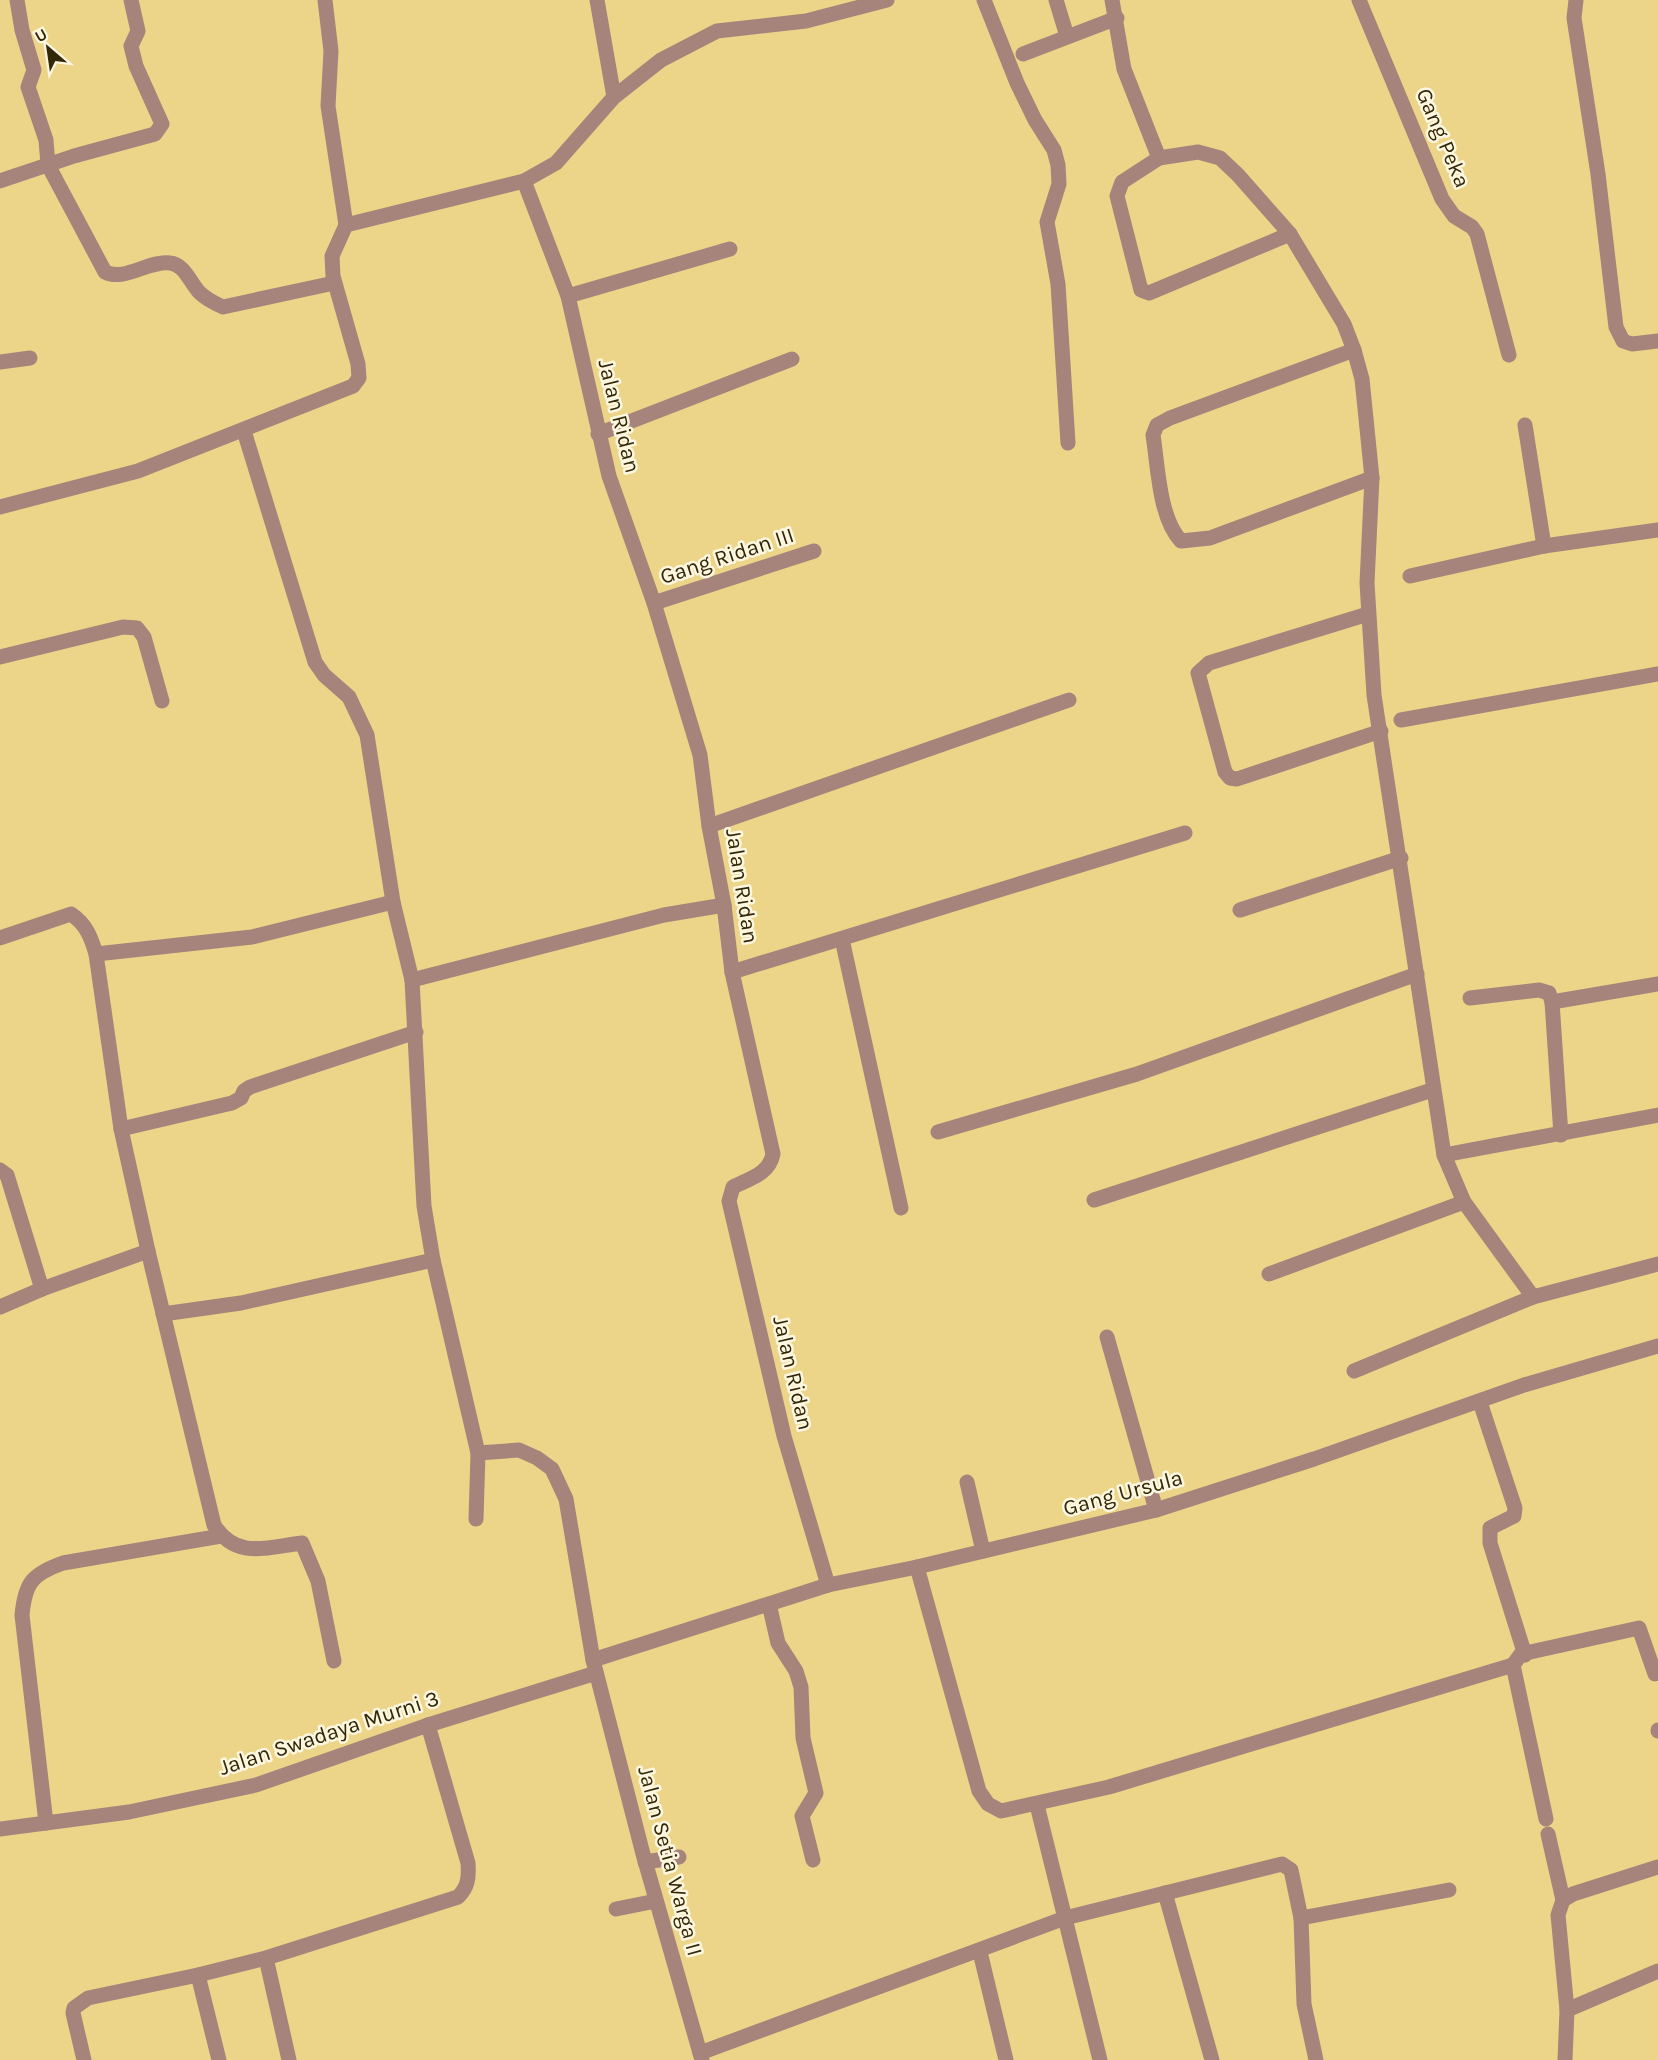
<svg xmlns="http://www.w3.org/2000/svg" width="1658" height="2060" font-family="Karla,sans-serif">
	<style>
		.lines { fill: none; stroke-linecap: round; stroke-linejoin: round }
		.minor { stroke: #a6847b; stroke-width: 15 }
		.labels { text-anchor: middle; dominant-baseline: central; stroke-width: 5; stroke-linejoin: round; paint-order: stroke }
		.street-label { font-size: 22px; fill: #322807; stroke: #fdf7e1 }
	</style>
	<rect width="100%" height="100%" fill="#ecd588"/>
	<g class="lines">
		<g class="minor">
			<path d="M17 0 22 30 34 70 28 87 46 140 48 165 105 272C124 282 149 260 170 263 184 264 190 282 199 292 206 299 214 303 223 307L334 283"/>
			<path d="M325 0 331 51 328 106 346 225"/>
			<path d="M597 0 614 97"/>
			<path d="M984 0 1017 83 1035 120 1054 150 1058 165 1059 184 1047 222 1058 284 1068 443"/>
			<path d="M1056 0 1067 36"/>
			<path d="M1112 0 1124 69 1159 158 1198 152 1220 158 1238 175 1290 234 1344 324 1354 350 1362 379 1372 478 1367 583 1374 695 1444 1155 1464 1202 1533 1297 1658 1264"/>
			<path d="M1359 0 1442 199 1454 216 1472 227 1477 234 1509 355"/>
			<path d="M1576 0 1574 18 1598 174 1616 327 1623 341 1632 344 1658 341"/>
			<path d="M1023 54 1117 18"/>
			<path d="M1159 158 1122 182 1117 196 1141 290 1149 293 1290 234"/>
			<path d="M0 181 74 156 155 134 162 124 136 66 131 46 138 31 131 0"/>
			<path d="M524 181 568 296 609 476 654 603 700 755 709 826 724 905 732 972 773 1154C769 1174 751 1178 733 1187L729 1201 784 1436 828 1585"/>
			<path d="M568 296 730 249"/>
			<path d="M1354 350 1170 418 1157 425 1153 435C1158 466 1159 518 1181 541L1210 538 1372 478"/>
			<path d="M0 362 30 358"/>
			<path d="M1525 425 1544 546"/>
			<path d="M244 431 315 662 324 675 349 697 367 735 393 902 412 980 424 1206 433 1260 478 1453 519 1450 537 1458 552 1469 566 1499 593 1660 643 1854 702 2060"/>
			<path d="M598 434 792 359"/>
			<path d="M0 507 138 471 353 386 359 378 358 364 333 276 332 256 346 225 524 181 556 163 614 97 661 60 717 31 806 21 887 0"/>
			<path d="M1410 576 1544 546 1658 530"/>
			<path d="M654 603 814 551"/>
			<path d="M1368 614 1209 663 1198 673 1225 772 1230 778 1237 779 1381 731"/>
			<path d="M0 657 123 627 137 628 144 637 162 701"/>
			<path d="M1401 720 1658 674"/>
			<path d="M709 826 1069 700"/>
			<path d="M1240 910 1401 858"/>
			<path d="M0 938 71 914C86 924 91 937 96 954L121 1129 148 1251 214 1525C236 1560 267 1547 302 1543L318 1581 334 1661"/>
			<path d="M842 939 901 1208"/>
			<path d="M96 954 252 937 393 902"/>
			<path d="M732 972 1185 833"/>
			<path d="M412 980 664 915 724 905"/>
			<path d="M1470 998 1539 990 1549 993 1552 1002"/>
			<path d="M121 1129 232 1103 241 1098 244 1091 250 1087 416 1032"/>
			<path d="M938 1132 1137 1074 1417 974"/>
			<path d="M1561 1135 1552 1002 1658 984"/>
			<path d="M1444 1155 1658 1115"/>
			<path d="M0 1170 7 1175 42 1289"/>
			<path d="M1094 1200 1432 1090"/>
			<path d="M1269 1274 1464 1202"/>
			<path d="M0 1307 42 1289 148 1251"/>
			<path d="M163 1314 241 1303 433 1260"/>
			<path d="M1107 1337 1156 1510"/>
			<path d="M1354 1371 1533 1297"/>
			<path d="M1480 1402 1515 1508 1514 1516 1490 1528V1543L1525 1655"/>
			<path d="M967 1482 983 1551"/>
			<path d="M476 1519 478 1453"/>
			<path d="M917 1567 979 1791 988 1804 1001 1811 1109 1787 1513 1665"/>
			<path d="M769 1604 778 1643 796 1671 801 1687 803 1738 816 1793 802 1816 813 1860"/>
			<path d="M593 1660 828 1585 917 1567 1156 1510 1314 1459 1524 1385 1658 1346"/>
			<path d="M1658 1730V1731"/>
			<path d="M1037 1805 1100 2060"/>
			<path d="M1546 1819 1513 1665 1521 1654 1639 1628 1655 1674 1658 1673"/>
			<path d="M46 1823 22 1615C25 1583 32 1574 63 1563L221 1536"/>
			<path d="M0 1829 129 1812 256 1785 428 1725 596 1673"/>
			<path d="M1548 1834 1563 1900"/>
			<path d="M645 1862 679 1857"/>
			<path d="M1165 1893 1212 2060"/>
			<path d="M616 1909 656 1901"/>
			<path d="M1301 1918 1449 1890"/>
			<path d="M980 1952 1006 2060"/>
			<path d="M266 1958 289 2060"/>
			<path d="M1567 2010 1658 1971"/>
			<path d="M700 2053 1065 1918 1282 1864 1291 1870 1301 1918 1304 2004 1316 2060"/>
			<path d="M84 2060 73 2013 74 2008 88 1998 198 1975"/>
			<path d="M219 2060 198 1975 266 1958 458 1897C468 1887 469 1878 468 1863L428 1725"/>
			<path d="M1565 2060 1567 2010 1558 1915 1563 1900 1573 1894 1658 1867"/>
		</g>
	</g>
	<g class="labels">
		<g class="street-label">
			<text transform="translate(1443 138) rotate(67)">Gang Peka</text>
			<text transform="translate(619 416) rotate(76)">Jalan Ridan</text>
			<text transform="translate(727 556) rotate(-18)">Gang Ridan III</text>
			<text transform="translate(742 886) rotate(81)">Jalan Ridan</text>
			<text transform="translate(793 1373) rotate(77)">Jalan Ridan</text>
			<text transform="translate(1123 1493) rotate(-15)">Gang Ursula</text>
			<text transform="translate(329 1733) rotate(-18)">Jalan Swadaya Murni 3</text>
			<text transform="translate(670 1861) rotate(75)">Jalan Setia Warga II</text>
		</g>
	</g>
	<g transform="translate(48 48) rotate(331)" stroke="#fdf7e1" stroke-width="4.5" paint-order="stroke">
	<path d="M0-4.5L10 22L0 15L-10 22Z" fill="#322807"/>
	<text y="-9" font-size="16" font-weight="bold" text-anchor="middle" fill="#322807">U</text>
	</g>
</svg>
